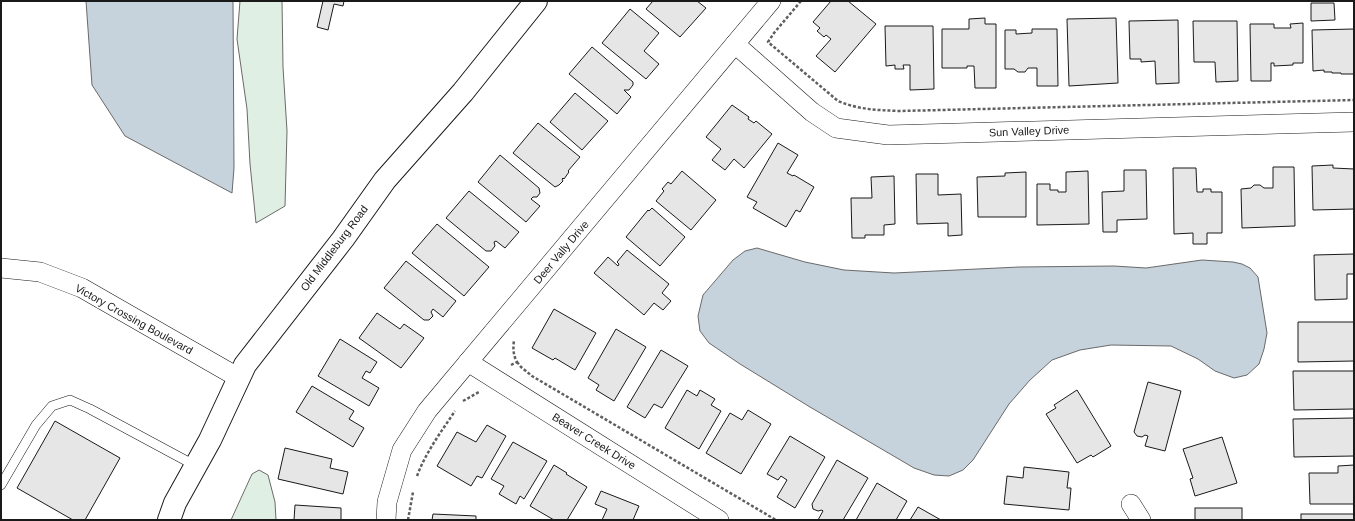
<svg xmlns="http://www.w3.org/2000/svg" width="1355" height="521" font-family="Helvetica,sans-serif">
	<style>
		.green { fill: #e0efe3; stroke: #6a6a6a }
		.water { fill: #c6d2dc; stroke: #6a6a6a }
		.building { fill: #e6e6e6; stroke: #1a1a1a }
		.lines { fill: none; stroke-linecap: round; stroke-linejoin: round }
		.service-casing { stroke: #1a1a1a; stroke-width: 10 }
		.minor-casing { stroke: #1a1a1a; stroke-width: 20 }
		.secondary-casing { stroke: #1a1a1a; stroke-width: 24 }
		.path { stroke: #5f5f5f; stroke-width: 2.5; stroke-dasharray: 3 2; stroke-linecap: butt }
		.service { stroke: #fff; stroke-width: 9 }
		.minor { stroke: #fff; stroke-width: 19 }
		.secondary { stroke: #fff; stroke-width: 22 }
		.labels { text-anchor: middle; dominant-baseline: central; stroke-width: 3; stroke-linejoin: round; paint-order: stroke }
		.street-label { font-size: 11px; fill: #1a1a1a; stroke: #fff }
	</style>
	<rect width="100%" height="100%" fill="#fff"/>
	<g class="green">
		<path d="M240 1H282L283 67 287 131 285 206 256 223 250 164 247 109 237 39Z"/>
		<path d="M259 470 268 475 275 502 276 520H231L252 474Z"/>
	</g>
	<g class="water">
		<path d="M86 1H233L234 168 232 193 125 136 92 85Z"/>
		<path d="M757 248 805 262 844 270 894 273 1019 267 1114 266 1146 268 1202 260 1233 262 1242 264 1250 268 1258 277 1267 333 1264 349 1259 364 1247 375 1234 378 1215 371 1198 359 1171 346 1111 345 1080 350 1052 360 1030 380 1009 404 973 460 963 470 949 476 934 475 914 468 810 407 740 364 709 343 700 331 698 316 703 295 733 260 745 251Z"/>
	</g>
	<g class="building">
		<path d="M323 1H344L343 6 334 4 328 30 317 27Z"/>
		<path d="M653 1H697L706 8 680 37 646 9Z"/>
		<path d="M831 1H848L876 24 835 72 816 56 831 39 826 35 824 37 817 31 820 28 813 22Z"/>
		<path d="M1311 3H1334L1335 20 1311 21Z"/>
		<path d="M630 9 659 33 644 51 659 64 646 79 602 43Z"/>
		<path d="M985 18V24H996V88H975L974 66H967V68H942V29H969V19Z"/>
		<path d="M1116 18 1118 83 1069 86 1067 19Z"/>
		<path d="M1178 20 1179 83 1156 84 1155 61 1141 62V59H1130L1129 21Z"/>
		<path d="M1193 21H1237L1238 81 1216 82 1215 62H1194Z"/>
		<path d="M1303 23V63H1293V65L1274 66V63H1271V81H1251L1250 24H1274V28H1291L1290 24Z"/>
		<path d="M885 26H933L934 89 910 90V65H903L904 69H895V65L886 66Z"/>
		<path d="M1032 29H1057L1058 86H1037V68H1028L1025 72H1018L1014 69H1005V30H1016V34L1032 33Z"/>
		<path d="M1354 29V74H1341V73H1332V72H1324V70L1313 71 1312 30Z"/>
		<path d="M592 47 633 82V85L629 90H624L631 97 617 114 569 74Z"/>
		<path d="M575 93 608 121 582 150 550 122Z"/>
		<path d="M732 105 749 117 748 119 754 123 756 121 772 134 744 168 734 159 725 170 712 160 721 149 706 137Z"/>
		<path d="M538 123 580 157 568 171 569 172 564 179 563 178 562 179 563 181 559 185 555 187 513 153Z"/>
		<path d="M778 143 798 155 787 173 793 176 794 175 814 187 800 212 796 210 786 227 753 208 757 202 747 197Z"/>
		<path d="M500 155 539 188 540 193 537 197H533L531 199 540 206 526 222 478 182Z"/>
		<path d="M1333 165V168L1354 169V209L1313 210 1312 166Z"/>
		<path d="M1273 167H1294L1295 226 1242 228 1241 189 1251 188 1254 185H1260L1264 188H1273Z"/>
		<path d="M1173 168H1196L1197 192H1203V189H1211V192H1222V233H1207V244H1193V233L1174 234Z"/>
		<path d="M1124 170H1146L1147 219 1117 220V232H1103L1102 192 1124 191Z"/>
		<path d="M682 171 716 200 691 230 656 201 664 191 662 189 668 182 671 184Z"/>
		<path d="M1088 171 1089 224 1037 225V184H1050V190H1058V192H1066V172Z"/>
		<path d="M1026 172V217H978L977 177 1005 176V173Z"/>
		<path d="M916 174H938V195L961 194 962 235 948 236V223L917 224Z"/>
		<path d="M894 176 895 224 884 225V235H865V238H852L851 198H872L871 177Z"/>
		<path d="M469 191 519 232 505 248 496 241 494 242 495 246 491 251H486L446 218Z"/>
		<path d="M652 208 685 237 660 266 626 237 648 210 649 211Z"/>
		<path d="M437 224 489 267 464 296 412 253Z"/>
		<path d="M627 250 669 284 662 293 671 301 663 310 654 303 644 315 594 273 608 257 618 266 619 264 617 262Z"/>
		<path d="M1354 254V274H1347V299L1315 300 1314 255Z"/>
		<path d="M406 261 456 301 443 317 433 309 431 312 433 316 429 320H424L384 288Z"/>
		<path d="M554 309 596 333 575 370 555 358 553 360 532 348Z"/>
		<path d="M377 313 400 329 404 324 424 338 401 368 359 338Z"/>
		<path d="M1298 322H1354V361L1298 362Z"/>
		<path d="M616 329 646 347 614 401 596 390 599 385 588 378Z"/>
		<path d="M340 339 377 362 370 373 366 371 362 378 379 388 369 406 318 376Z"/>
		<path d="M661 350 688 366 662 408 654 404 645 418 627 407Z"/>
		<path d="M1293 371H1354V409L1294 410Z"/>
		<path d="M1148 382 1181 391 1165 451 1145 446 1148 436 1145 435 1142 437 1137 436 1134 432Z"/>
		<path d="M312 386 354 411 349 419 364 428 353 447 296 412Z"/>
		<path d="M687 390 697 396 700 390 715 399 711 405 721 411 699 449 665 428Z"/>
		<path d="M1077 390 1111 446 1093 457 1091 455 1077 463 1046 414 1056 408 1054 405Z"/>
		<path d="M748 410 771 424 741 474 706 453 730 413 742 420Z"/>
		<path d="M1354 418V456L1294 457 1293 419Z"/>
		<path d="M55 421 120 458 85 520H73L17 488Z"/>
		<path d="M487 425 506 436 482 478 477 476 471 486 437 466 457 432 476 442Z"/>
		<path d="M790 436 825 457 795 508 777 497 787 480 781 476 778 480 767 474Z"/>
		<path d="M1222 437 1237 483 1195 496 1190 479 1193 478 1183 449Z"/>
		<path d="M513 442 547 461 524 499 520 496 516 504 499 494 504 486 491 479Z"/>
		<path d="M285 448 332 459 330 468 348 472 343 494 278 479Z"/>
		<path d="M837 460 868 478 843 520H818L823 511 822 510 818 511 813 509 812 504Z"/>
		<path d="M554 465 567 473 566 474 587 487 567 520H554L530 506Z"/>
		<path d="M1354 465V504H1310L1309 473H1338V466Z"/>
		<path d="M1024 467 1069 472 1067 488H1071L1069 510 1004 504 1007 476 1023 478Z"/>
		<path d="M877 483 907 501 896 520H856Z"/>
		<path d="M601 491 639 506 633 520H602L607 509 595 504Z"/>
		<path d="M295 505 341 508V520H294Z"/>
		<path d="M918 507 941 520H910Z"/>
		<rect x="1195" y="508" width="47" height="12"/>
		<path d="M433 514 476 516V520H432Z"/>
		<rect x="1301" y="514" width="53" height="6"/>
	</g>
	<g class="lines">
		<g class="service-casing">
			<path id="service" d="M1 485 36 425 52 406 70 400 90 409 196 466"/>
		</g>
		<g class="minor-casing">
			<g id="minor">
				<path d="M735 44 812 112 836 128 888 135 1354 122"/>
				<path d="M1 268 40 272 82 288 239 378"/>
				<path d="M468 362 719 520"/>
				<path d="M1131 504 1141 520"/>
				<path d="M386 520 387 502 402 450 427 411 771 1"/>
			</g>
		</g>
		<g class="secondary-casing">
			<path id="secondary" d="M169 520 175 503 210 440 245 365 343 239 385 180 463 92 536 1"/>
		</g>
		<g class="path">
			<path d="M801 1 774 33 768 42 838 101C860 110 877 110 900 111L1354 100"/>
			<path d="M517 362 521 367 532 376 776 520"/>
			<path d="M511 365 517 362C513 355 513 348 514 340"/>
			<path d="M463 401 479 392"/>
			<path d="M417 476C426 452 441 432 455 411"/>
			<path d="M408 520 413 492"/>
		</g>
		<use href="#service" class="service"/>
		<use href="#minor" class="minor"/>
		<use href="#secondary" class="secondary"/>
	</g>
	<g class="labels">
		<g class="street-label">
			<text transform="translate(1029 131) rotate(-2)">Sun Valley Drive</text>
			<text transform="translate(334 248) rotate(-53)">Old Middleburg Road</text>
			<text transform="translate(561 252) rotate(-50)">Deer Vally Drive</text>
			<text transform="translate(134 319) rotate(29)">Victory Crossing Boulevard</text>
			<text transform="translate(594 441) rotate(32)">Beaver Creek Drive</text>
		</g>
	</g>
	<rect width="1355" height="521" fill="none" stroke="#1a1a1a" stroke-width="4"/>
</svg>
